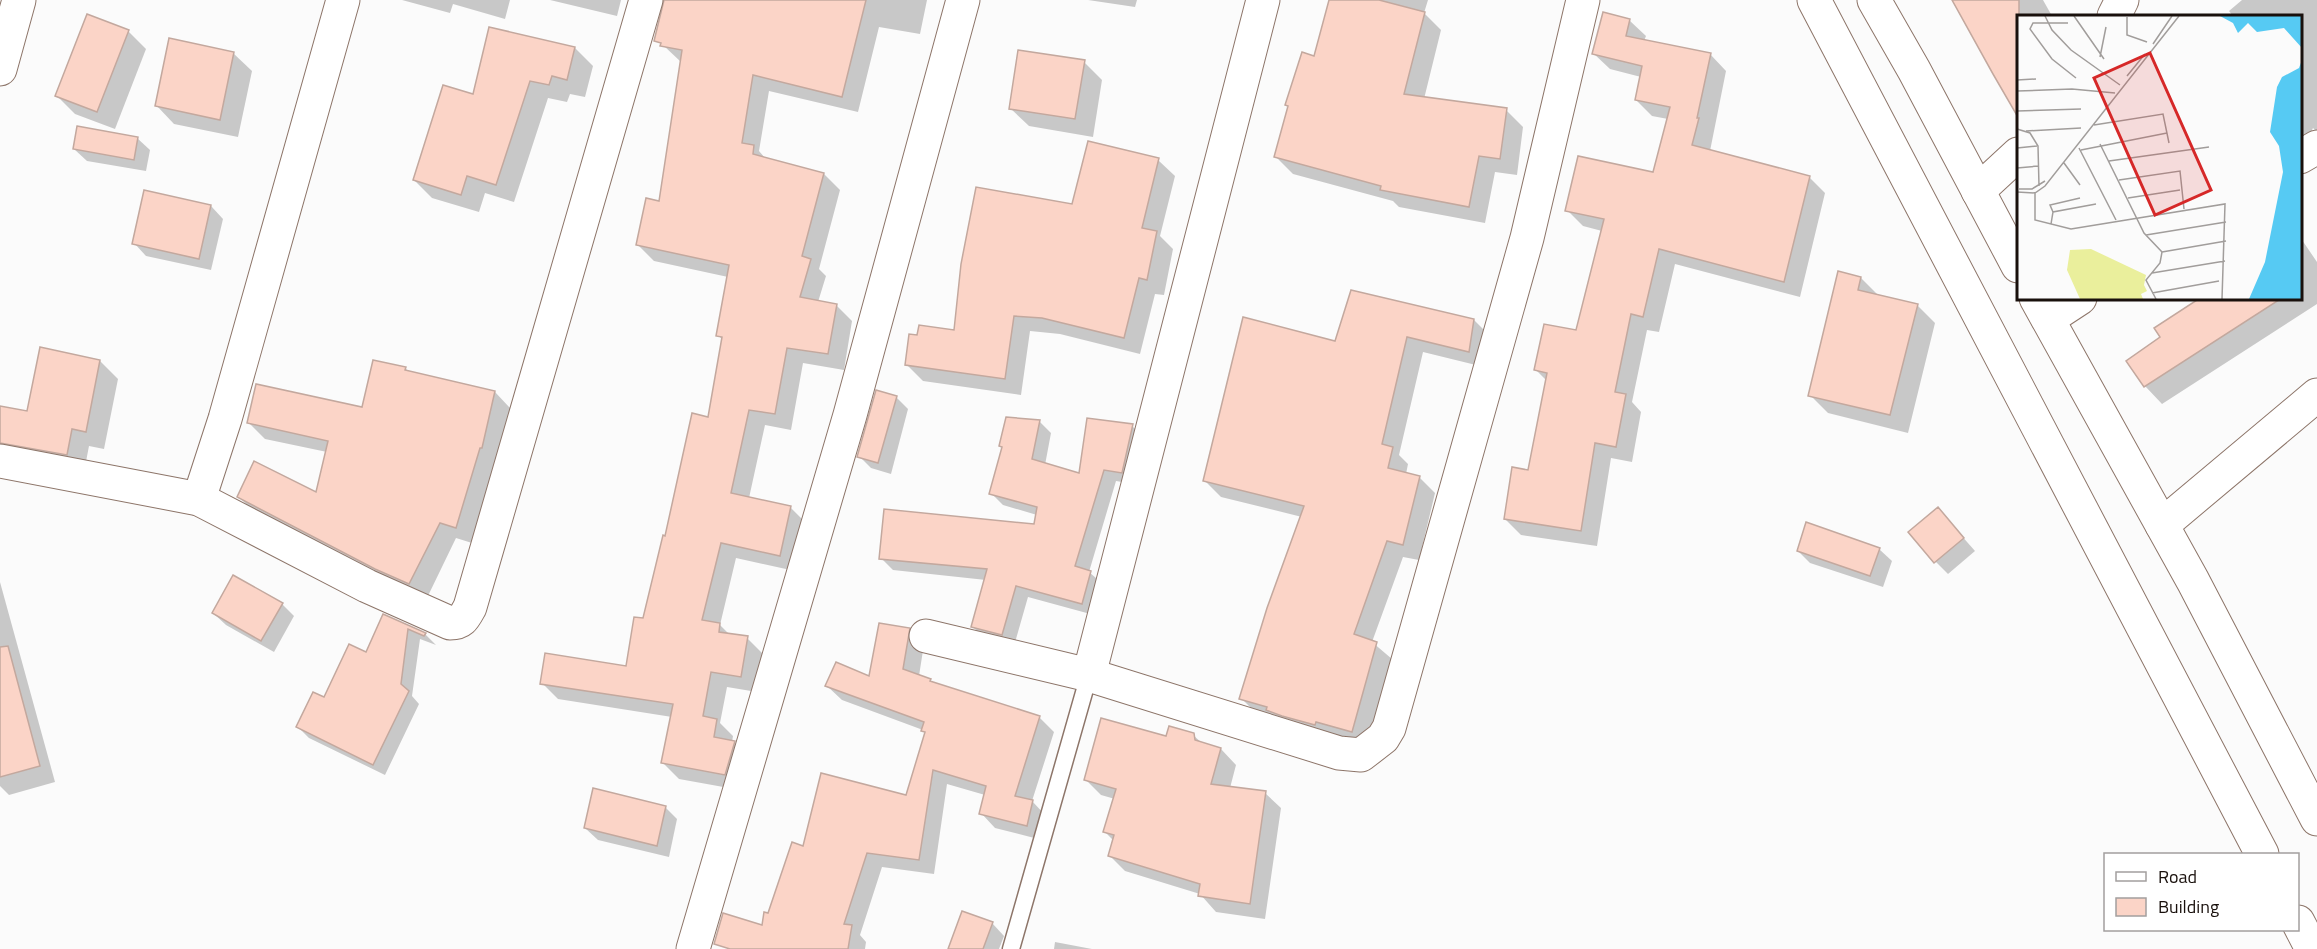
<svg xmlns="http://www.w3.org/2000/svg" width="2317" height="949" font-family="'Titillium Web',sans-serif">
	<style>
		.shadow { fill: #0003 }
		.building { fill: #fbd4c7; stroke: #c3a89e; stroke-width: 1.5 }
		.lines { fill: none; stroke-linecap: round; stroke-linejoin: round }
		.service-casing { stroke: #8d7569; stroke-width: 19 }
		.minor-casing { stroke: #8d7569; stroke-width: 35 }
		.secondary-casing { stroke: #8d7569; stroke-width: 35 }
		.service { stroke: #fff; stroke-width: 16 }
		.minor { stroke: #fff; stroke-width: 33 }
		.secondary { stroke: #fff; stroke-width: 33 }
		.inset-road { fill: none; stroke: #a19d9b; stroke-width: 1.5 }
		.view { fill: #d62828; fill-opacity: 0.15; stroke: #d62828; stroke-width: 3 }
		.inset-edge { fill: none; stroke: #19100c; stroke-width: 3 }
	</style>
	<rect width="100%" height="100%" fill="#fbfbfb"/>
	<g class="shadow">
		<path d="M402 0H510L505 19 453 4 450 13Z"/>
		<path d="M550 0H621L617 16Z"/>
		<path d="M673 0H927L920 34 879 27 858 112 769 91 759 151 766 159 824 174 840 190 819 269 826 276 818 302 836 305 852 321 844 370 803 363 791 430 765 425 749 498 790 507 806 523 795 571 736 558 720 625 730 635 747 638 763 654 757 692 727 687 720 723 733 736 732 742 750 759 740 790 679 779 663 763 672 717 558 699 542 683 627 667 644 620 666 538 709 419 723 340 718 335 728 277 654 261 638 245 660 203 681 62 664 46Z"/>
		<path d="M1088 0H1137L1135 7Z"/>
		<path d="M1331 0H1428L1424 13 1441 30 1424 99 1506 110 1523 127 1517 175 1495 172 1485 223 1399 207 1393 201 1293 174 1276 157 1315 58Z"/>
		<path d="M1955 0H2043L2052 16H2018Z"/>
		<path d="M2242 0H2317V132L2313 128 2305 145 2300 143V16H2233L2229 11Z"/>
		<path d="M1629 20 1646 36 1644 41 1710 54 1726 71 1710 151 1809 177 1825 193 1800 297 1675 264 1659 332 1647 330 1632 402 1641 412 1632 462 1611 458 1597 546 1521 535 1505 519 1529 472 1547 381 1536 370 1577 332 1602 231 1583 226 1567 210 1654 174 1668 119 1652 116 1636 100 1641 77 1610 69 1593 53Z"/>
		<path d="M128 31 146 49 115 129 75 114 57 96Z"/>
		<path d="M575 48 593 66 585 97 570 94 567 102 548 98 514 202 485 193 479 212 432 198 414 180 474 96Z"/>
		<path d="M233 53 252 71 238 137 174 124 156 105Z"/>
		<path d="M1084 62 1102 80 1093 137 1029 126 1010 108Z"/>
		<path d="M137 138 150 150 146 171 87 161 74 149Z"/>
		<path d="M1158 160 1175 176 1160 236 1173 249 1164 295 1155 294 1140 354 1060 334 1030 331 1021 395 923 381 907 365 956 332 1074 205Z"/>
		<path d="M211 206 223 219 211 270 146 256 134 243Z"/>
		<path d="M2300 237 2317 262V304L2162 404 2145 386 2128 362 2162 337 2203 298H2300Z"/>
		<path d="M1861 278 1879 296 1917 305 1935 323 1908 433 1828 413 1810 395Z"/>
		<path d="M1474 320 1490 336 1484 367 1423 352 1399 455 1408 464 1406 474 1419 477 1435 493 1419 560 1403 557 1372 642 1392 659 1368 747 1257 714 1241 698 1302 517 1221 497 1205 481 1337 343Z"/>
		<path d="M100 361 118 379 104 449 89 446 84 472 0 466V407L28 413Z"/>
		<path d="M405 368 410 373 495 392 511 409 472 543 456 538 426 600 255 513 239 497 318 494 327 452 265 439 249 423 364 408Z"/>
		<path d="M896 397 908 409 891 474 871 468 859 456Z"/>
		<path d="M1039 421 1051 433 1045 465 1080 475 1132 426 1145 438 1134 484 1116 481 1089 572 1103 584 1094 615 1028 597 1014 646 985 639 973 627 986 580 893 570 881 558 1035 525 1037 515 1003 505 991 493Z"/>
		<path d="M1938 509 1975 551 1948 574 1936 562Z"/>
		<path d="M1879 549 1892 561 1883 587 1810 563 1798 551Z"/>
		<path d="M0 582 55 782 9 795 0 786Z"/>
		<path d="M282 604 294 616 274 652 226 625 213 613Z"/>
		<path d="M384 616 425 634 436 645 420 639 412 696 419 704 385 775 309 738 298 727 366 654Z"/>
		<path d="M909 629 924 644 919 676 930 680 934 684 1040 718 1054 732 1032 801 1047 817 1042 840 995 828 981 813 985 795 947 784 934 874 882 867 860 935 866 942 865 949H738L763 927 804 848 907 797 926 733 923 730 842 700 827 686 870 678Z"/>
		<path d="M1193 735 1203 744 1221 749 1236 765 1230 788 1265 793 1281 808 1265 919 1216 912 1200 894 1125 871 1109 855 1114 841 1105 832 1115 799 1101 795 1085 779 1167 738Z"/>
		<path d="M665 807 677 819 669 857 598 840 585 828Z"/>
		<path d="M992 923 1004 936 999 949H950Z"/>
		<path d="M1055 942 1092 949H1054Z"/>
	</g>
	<g class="building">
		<path d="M664 0H866L842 97 753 75 742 143 754 145 753 154 824 173 802 256 811 259 800 297 837 304 828 354 787 348 775 414 749 410 731 493 791 506 780 556 721 543 702 620 720 623 719 632 748 636 741 677 711 672 703 716 717 719 714 737 735 741 725 775 661 763 673 704 540 684 545 653 626 666 634 617 643 618 663 535 665 536 692 413 708 417 722 337 716 336 729 265 636 245 646 198 659 201 682 50 660 46 661 43 654 41Z"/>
		<path d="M1329 0H1379L1425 12 1404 94 1507 108 1500 159 1479 156 1469 207 1380 190 1381 186 1274 157 1288 106 1285 105 1302 52 1314 56Z"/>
		<path d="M1952 0H2019V119L1993 74Z"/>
		<path d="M1603 12 1630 19 1626 36 1711 53 1697 118H1699L1692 145 1810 176 1784 282 1659 249 1643 317 1631 314 1615 392 1626 394 1616 447 1595 443 1581 531 1504 519 1512 467 1528 470 1547 373 1534 370 1544 324 1576 330 1604 219 1565 211 1578 156 1653 172 1670 107 1635 100 1642 66 1592 54Z"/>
		<path d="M87 14 129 30 97 112 55 96Z"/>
		<path d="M489 27 575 47 567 80 552 76 549 85 530 81 496 185 467 176 461 195 413 180 443 85 473 94Z"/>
		<path d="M169 38 234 52 220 120 155 106Z"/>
		<path d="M1018 50 1085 60 1075 119 1009 109Z"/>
		<path d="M77 126 138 137 134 160 73 149Z"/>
		<path d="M1088 141 1159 158 1142 228 1157 231 1147 280 1139 278 1124 338 1042 318 1014 316 1005 379 905 365 909 334 917 335 919 325 954 330 961 264 976 187 1072 204Z"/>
		<path d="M144 190 211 205 199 259 132 244Z"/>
		<path d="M1838 271 1861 277 1858 290 1918 304 1890 415 1808 396Z"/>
		<path d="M1351 290 1474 319 1469 352 1407 337 1382 444 1393 447 1388 468 1420 476 1403 545 1387 541 1354 634 1377 642 1352 732 1316 722 1315 725 1282 716 1266 710 1267 707 1239 699 1267 608 1304 506 1203 481 1243 317 1335 341Z"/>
		<path d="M2200 298H2282L2144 387 2126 361 2160 337 2154 328Z"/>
		<path d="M40 347 100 360 86 432 72 429 67 455 0 443V406L27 411Z"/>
		<path d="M373 360 406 367 405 370 495 391 482 448H480L456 528 440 523 409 584 375 569 237 497 254 461 316 492 328 441 247 423 256 384 362 407Z"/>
		<path d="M876 390 897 396 878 463 857 457Z"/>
		<path d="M1006 417 1040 420 1032 459 1079 473 1087 418 1133 424 1122 473 1104 470 1075 566 1091 571 1082 604 1016 586 1002 635 971 627 987 569 879 559 884 509 1034 524 1037 507 989 494 1002 447 999 446Z"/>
		<path d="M1938 507 1964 538 1934 563 1908 532Z"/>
		<path d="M1806 522 1880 548 1870 576 1797 551Z"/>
		<path d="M233 575 283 603 261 641 212 613Z"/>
		<path d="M383 614 426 633 424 636 408 629 401 684 409 691 373 765 296 727 313 692 324 697 349 644 366 652Z"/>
		<path d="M879 623 910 628 903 669 931 679 930 681 1040 716 1015 796 1033 800 1027 826 979 814 986 786 933 770 919 860 867 853 844 924 852 925 848 949H730L714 944 723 913 762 925 764 912 768 913 792 842 803 846 821 773 906 795 925 732 921 731 924 722 825 686 836 662 869 676Z"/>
		<path d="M8 646 40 766 0 777V647Z"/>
		<path d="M1101 718 1166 736 1169 726 1194 733 1195 740 1221 748 1211 784 1266 791 1250 904 1198 896 1200 884 1108 856 1114 835 1103 832 1116 789 1084 780Z"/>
		<path d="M593 788 666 806 657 846 584 828Z"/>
		<path d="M962 911 993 922 983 949H948Z"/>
	</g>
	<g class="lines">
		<g class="service-casing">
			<path id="service" d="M1011 949 1089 675"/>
		</g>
		<g class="minor-casing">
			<g id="minor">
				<path d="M2114 16 2122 0"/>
				<path d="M0 69 19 0"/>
				<path d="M2300 157 2317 147"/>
				<path d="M1978 191 2018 154"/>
				<path d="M2048 319 2080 298"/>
				<path d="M0 461 199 499 367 586 450 623C462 623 464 618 470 607L646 0"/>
				<path d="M199 499 225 419 343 0"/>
				<path d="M2162 525 2317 395"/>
				<path d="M926 636 1089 675 1339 753 1361 755 1383 738 1389 728 1527 238 1583 0"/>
				<path d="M1089 675 1263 0"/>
				<path d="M693 949 850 415 963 0"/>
			</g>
		</g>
		<g class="secondary-casing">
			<g id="secondary">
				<path d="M1814 0 2262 854"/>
				<path d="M1874 0 1914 70 2018 266"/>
				<path d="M2036 298 2193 581 2317 819"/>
				<path d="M2298 922 2312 949"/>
			</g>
		</g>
		<use href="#service" class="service"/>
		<use href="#minor" class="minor"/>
		<use href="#secondary" class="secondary"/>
	</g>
	<g transform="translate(2017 15)">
		<rect width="285" height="285" fill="#fbfbfb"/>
		<path d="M74 234 129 260 127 270 130 276 124 279 126 284H63L50 255 53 235Z" fill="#eaef9c"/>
		<path d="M203 1H285V33L267 13 240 17 231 8 221 18 216 8ZM285 45V284H232L248 247 266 157 262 131 253 117 260 72 265 62 282 53Z" fill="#56caf3"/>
		<path class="inset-road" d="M28 1 35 15 54 35 103 70M57 1 87 44M110 2V20L130 27M51 8H16L13 14 35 44 59 63M136 29 155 1M83 42 89 12M110 61 128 39M0 65 19 64M0 76 55 74 98 78M0 96 64 94M77 110 146 99 152 128M0 114 13 118 21 131 22 171M9 116 64 113M83 129 127 218 145 237 143 248 129 265 139 284M0 133 20 131M62 133 99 205M64 135 150 118M92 146 192 132M47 148 63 170M0 153 21 151M102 165 163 156 167 194M2 174H15L28 166M0 177 18 178 28 171 162 1M18 177V205L54 214 208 189 205 284M111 183 163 175M36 197 33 190 63 183M34 209 36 197 79 189M129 220 209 207M145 237 209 226M135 258 208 246M135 278 202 266"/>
		<path class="view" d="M133 38 194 175 138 200 77 63Z"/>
		<rect width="285" height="285" class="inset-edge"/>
	</g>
	<rect x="2104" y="853" width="195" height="78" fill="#ffffff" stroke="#a39f9e" stroke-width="1.5"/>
	<rect x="2116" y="872" width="30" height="9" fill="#ffffff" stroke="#a39f9e" stroke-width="1.5"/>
	<text x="2158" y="883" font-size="18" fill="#19100c">Road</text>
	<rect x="2116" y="898" width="30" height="18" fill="#fbd4c7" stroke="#a39f9e" stroke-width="1.5"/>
	<text x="2158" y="913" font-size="18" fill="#19100c">Building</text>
</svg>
